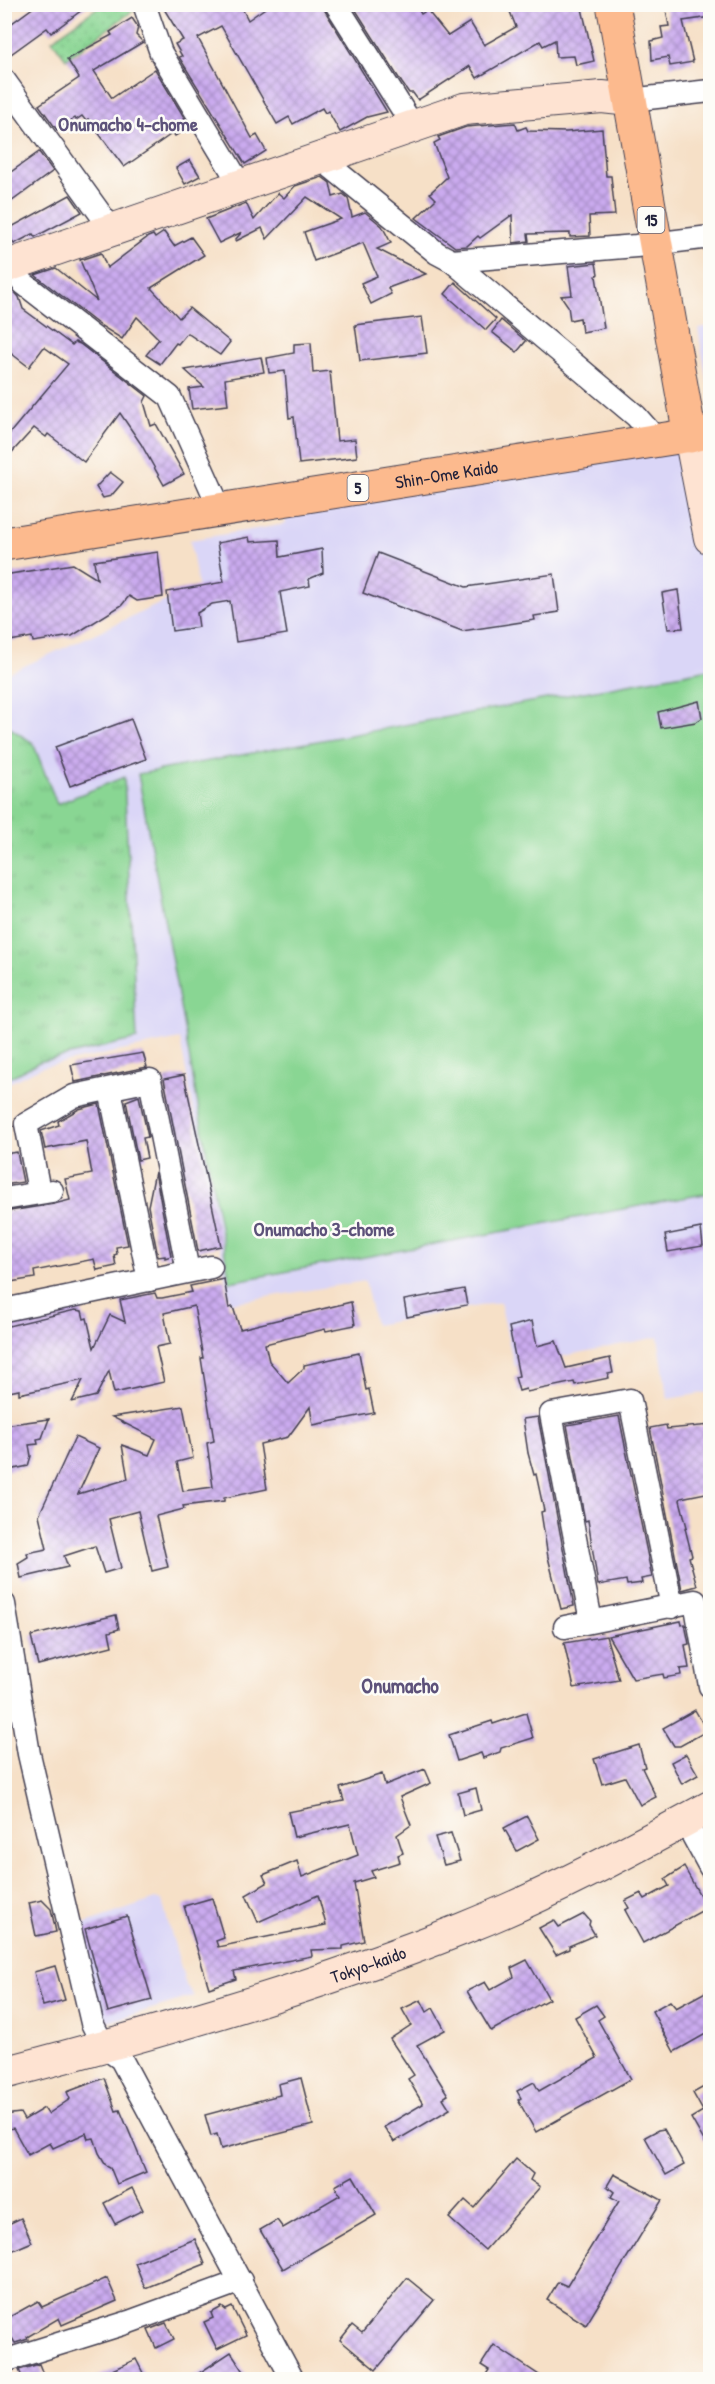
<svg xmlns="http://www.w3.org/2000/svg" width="715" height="2384" font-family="'Patrick Hand',sans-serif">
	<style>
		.built { fill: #dad6f7 }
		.grass { fill: url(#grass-tufts); stroke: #567c67; stroke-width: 1.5 }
		.park { fill: url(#park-dots); stroke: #567c67; stroke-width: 1.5 }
		.pitch { fill: #89d693; stroke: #567c67; stroke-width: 1.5 }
		.building { fill: url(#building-cross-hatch) }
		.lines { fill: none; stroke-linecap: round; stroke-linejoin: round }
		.street-casing { stroke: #423e50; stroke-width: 25 }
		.secondary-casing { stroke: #423e50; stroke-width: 34 }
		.primary-casing { stroke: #423e50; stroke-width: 35 }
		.street { stroke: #fff; stroke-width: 22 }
		.secondary { stroke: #fee3d2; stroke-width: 32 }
		.primary { stroke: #fcba8e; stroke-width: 33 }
		.labels { text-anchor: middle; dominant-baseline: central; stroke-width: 5; stroke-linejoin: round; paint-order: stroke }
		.shield { fill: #fdfcf7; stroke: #646373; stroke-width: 1.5 }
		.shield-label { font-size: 16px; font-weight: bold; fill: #22223b }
		.street-label { font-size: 18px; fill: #22223b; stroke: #fdfcf7 }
		.neighbourhood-label { font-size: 20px; font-weight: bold; fill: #5d527a; stroke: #fdfcf7 }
		.quarter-label { font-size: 21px; font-weight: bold; fill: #5d527a; stroke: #fdfcf7 }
	</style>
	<defs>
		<pattern id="grass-tufts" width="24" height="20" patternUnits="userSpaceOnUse" patternTransform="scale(1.5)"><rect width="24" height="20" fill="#89d693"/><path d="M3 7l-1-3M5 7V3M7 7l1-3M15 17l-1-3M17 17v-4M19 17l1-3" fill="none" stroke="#76b780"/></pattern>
		<pattern id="park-dots" width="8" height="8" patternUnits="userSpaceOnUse" patternTransform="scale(1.5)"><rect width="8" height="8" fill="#89d693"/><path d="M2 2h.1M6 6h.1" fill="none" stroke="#76b780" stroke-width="1.8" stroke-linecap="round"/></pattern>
		<pattern id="building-cross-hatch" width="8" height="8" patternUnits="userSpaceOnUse" patternTransform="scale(1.5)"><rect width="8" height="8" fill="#cbabef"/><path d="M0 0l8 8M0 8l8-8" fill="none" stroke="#a48bc3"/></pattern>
	</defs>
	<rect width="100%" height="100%" fill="#fdfcf7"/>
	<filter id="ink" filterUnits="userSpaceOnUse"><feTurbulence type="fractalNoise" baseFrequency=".0167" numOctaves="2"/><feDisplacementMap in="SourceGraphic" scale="12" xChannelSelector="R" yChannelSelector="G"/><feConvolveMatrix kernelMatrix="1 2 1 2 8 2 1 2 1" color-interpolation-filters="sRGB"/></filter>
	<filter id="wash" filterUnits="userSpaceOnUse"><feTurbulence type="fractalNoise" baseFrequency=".008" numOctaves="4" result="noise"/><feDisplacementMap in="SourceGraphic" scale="24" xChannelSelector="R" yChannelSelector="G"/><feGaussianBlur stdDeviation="1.35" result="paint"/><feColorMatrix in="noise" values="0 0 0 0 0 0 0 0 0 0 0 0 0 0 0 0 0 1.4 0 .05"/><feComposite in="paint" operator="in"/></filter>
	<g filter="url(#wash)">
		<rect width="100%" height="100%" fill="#f6e0c7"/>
		<g class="built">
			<path d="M710 326V384L707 382 698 328Z"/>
			<path d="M690 436 710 538V669L138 774 230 1282 710 1193V1392L668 1399 658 1337 514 1366 500 1302 375 1325 365 1281 230 1303 180 1039 42 1067 5 1085V1080L39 1062 137 1039 124 777 57 804 33 743 5 724V675L198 586 190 540 286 524 282 500Z"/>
			<path d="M156 1899 162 1901 186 1985 194 1996 109 2022 97 2011 77 1926Z"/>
		</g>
		<path class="grass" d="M4 724 33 743 57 804 124 777 137 1039 39 1062 5 1080Z"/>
		<path class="park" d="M101 5H134L137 8 66 59 52 40Z"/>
		<path class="pitch" d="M710 669V1193L230 1282 138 774Z"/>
		<g id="blocks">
			<g class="building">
				<path d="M38 4H90L51 33 47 28 4 59V29Z"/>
				<path d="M161 4H240L248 20 271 4H323L325 11 387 112 367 117 340 132 328 111 325 113 322 108 293 124 289 117 277 124 221 26 198 38 252 138 257 135 266 151 245 164 179 57 182 56 175 44 183 40Z"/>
				<path d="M352 4H415L421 14 427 10 448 36 470 22 484 45 516 27 507 4H581L594 61 576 65 574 56 556 57 555 40 543 46 540 41 477 78 470 66 418 100 413 93H409L402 83Z"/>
				<path d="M665 4H711V17L683 21 693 62 670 66 668 57 652 60 651 41 663 38 661 27 669 26Z"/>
				<path d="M132 18 138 27 136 35 143 42 94 71 112 98 155 69 190 127 175 136 173 133 124 167 88 119 86 121 82 116 76 120 75 118 57 130 39 105 79 78 67 59 112 35 110 32Z"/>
				<path d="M515 123 518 130 526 127 528 131 566 132 602 129 606 176H611L615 215 589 216 590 236 570 237V233L528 234 529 241 513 243 512 215 480 238 478 236 467 246 455 247 416 218 436 199 430 193 447 177 434 143 440 140 438 137 466 127Z"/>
				<path d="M39 152 53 171 4 207V177Z"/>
				<path d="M190 160 200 176 185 184 176 168Z"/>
				<path d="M322 177 330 183 333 197 343 194 348 198 352 217 365 212 382 226 391 243 377 249 426 274 388 288 391 294 371 304 361 283 377 276 363 243 314 261 304 232 341 219 307 197 267 239 262 228 236 241 235 240 242 232 219 243 206 219 246 203 254 220 278 193 284 198 295 186Z"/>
				<path d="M70 195 82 212 35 237 33 234 14 244 6 230Z"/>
				<path d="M164 232 174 246 191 237 204 255 151 288 179 318 189 308 230 342 220 355 187 333 178 344 176 343 160 364 146 355 159 339 137 317 122 339 98 324 35 275 56 268 97 301 80 260 101 253 107 268 148 237 153 235 155 238Z"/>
				<path d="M596 263 598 274 596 276 604 328 582 332 580 318 570 320 568 306 561 296 572 295 568 266Z"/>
				<path d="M455 282 496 319 486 330 445 294Z"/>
				<path d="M4 284H7L19 297 23 309 72 345 75 342 80 344 147 396 144 402 151 426 156 424 184 474 164 485 141 444 120 413 84 462 48 434 46 437 34 428 4 461V440L68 364 44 347 29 367 4 348Z"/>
				<path d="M422 317 427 353 360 361 355 325Z"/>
				<path d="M501 320 526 341 517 352 492 332Z"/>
				<path d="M311 343 313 373 330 371 337 441 355 439 357 457 299 464 294 417 289 418 285 371 269 373 267 358 294 353V344Z"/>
				<path d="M261 357 264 372 225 379 228 405 192 409 189 389 204 387 185 370Z"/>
				<path d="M110 472 123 482 111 496 103 498 96 487Z"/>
				<path d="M249 537 250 542 279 540 280 557 322 549 323 573 309 579 310 586 280 592 287 634 236 642 230 601 212 604 197 613 199 627 172 631 167 592 224 582 217 543Z"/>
				<path d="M158 552 163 597 137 601 129 596 122 605 72 636 33 642 32 637 4 642V575L73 564 97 579 94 561Z"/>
				<path d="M378 553 466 587 554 574 559 612 534 616 535 620 462 631 363 593Z"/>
				<path d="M678 590 683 628 668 629 662 593Z"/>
				<path d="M699 701 702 718 696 722 661 728 658 712Z"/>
				<path d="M131 719 146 759 70 786 55 747Z"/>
				<path d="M143 1053 147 1067 75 1082 71 1065Z"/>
				<path d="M184 1075 221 1246 198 1251 164 1079Z"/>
				<path d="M139 1096 148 1137 143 1138 147 1158 138 1160 126 1101Z"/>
				<path d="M99 1104 128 1245 116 1247 117 1254 114 1255 116 1266 97 1270 94 1259 34 1271 35 1278 4 1283V1212L54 1204 70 1200 65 1179 92 1174 86 1141 45 1149 41 1131 59 1125 58 1121 79 1109Z"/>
				<path d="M17 1152 23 1182 4 1185V1154Z"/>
				<path d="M155 1172 171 1256 165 1258V1256L158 1257 148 1206Z"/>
				<path d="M701 1228 703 1246 668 1252 665 1235Z"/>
				<path d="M224 1279 229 1308 233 1307 240 1329 351 1302 355 1325 326 1331 325 1329 265 1344 269 1361 288 1383 304 1368V1365L359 1353 366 1390 369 1389 374 1413 313 1425 310 1407 288 1437 260 1444 267 1489 224 1498V1501L183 1506 184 1509 156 1516 168 1567 152 1571 138 1511 109 1519 121 1568 104 1573 95 1546 64 1556 68 1567 21 1578 18 1563 28 1557 27 1553 47 1549 39 1515 75 1437 99 1448 78 1494 128 1479 122 1445 149 1455 156 1439 112 1417 183 1406 193 1458 177 1462 183 1491 213 1487 207 1443 214 1441 201 1358H203L194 1306 164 1313 170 1344 156 1347 164 1382 114 1393 109 1371 96 1396 72 1402 83 1380 19 1394V1390L4 1393V1327L75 1310 82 1311 84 1319 87 1318 94 1348 110 1315 125 1322 120 1300 155 1293 157 1298H162L192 1292 190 1286Z"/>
				<path d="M464 1289 467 1305 407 1317 404 1300Z"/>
				<path d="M532 1321 537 1346 556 1341 566 1368 610 1358 613 1373 608 1374 609 1378 575 1385 574 1382 527 1392 526 1389 519 1391 515 1377 519 1376 509 1327Z"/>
				<path d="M619 1416 652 1577 641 1579 642 1583 627 1585 626 1580 598 1585 588 1520 585 1521 567 1425Z"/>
				<path d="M538 1417 574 1606 561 1609 548 1557 541 1512 544 1511 536 1474 534 1475 528 1453 523 1419Z"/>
				<path d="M49 1419 42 1438 37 1439 38 1444 29 1445 31 1456 28 1466 4 1471V1425Z"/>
				<path d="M666 1425 667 1429 711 1425V1492L681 1498 680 1500 687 1527 685 1528 692 1556 689 1557 697 1586 682 1590 650 1428Z"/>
				<path d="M116 1615 119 1629 109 1632 112 1646 38 1665 31 1636Z"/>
				<path d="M681 1621 682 1625 685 1624 689 1644 685 1645 689 1668 680 1669 681 1675 664 1678 663 1674 633 1679 608 1636Z"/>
				<path d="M606 1636 619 1680 574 1688 564 1643Z"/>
				<path d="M695 1710 707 1731 680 1746H674L663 1728Z"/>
				<path d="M526 1713 533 1738 501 1748 500 1752 483 1758 481 1753 457 1761 449 1735 492 1721 493 1724Z"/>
				<path d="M639 1745 645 1767 642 1768 656 1797 640 1805 625 1777 602 1784 594 1759Z"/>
				<path d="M686 1754 698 1775 682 1784 671 1762Z"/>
				<path d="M425 1769 431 1783 400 1797 411 1825 397 1835 403 1853 398 1855 400 1862 371 1871 374 1877 354 1883 364 1941 343 1946V1949L311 1950 312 1956 234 1971 236 1979 209 1988 184 1906 212 1898 224 1938 216 1941 218 1947 326 1925 318 1895 258 1922 246 1895 267 1883 263 1875 297 1861 302 1877 358 1855 350 1824 294 1837 288 1812 344 1801 340 1788 382 1774 385 1785Z"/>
				<path d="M476 1788 481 1810 463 1815 458 1793Z"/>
				<path d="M527 1816 539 1839 517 1851 504 1828Z"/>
				<path d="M451 1833 460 1861 444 1865 435 1837Z"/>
				<path d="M684 1867 707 1908 643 1943 625 1910 629 1908 625 1901 641 1893 645 1899 669 1886 665 1879Z"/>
				<path d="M42 1900 51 1909 56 1932 36 1936 29 1903Z"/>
				<path d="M584 1914 590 1921 589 1925 595 1935 569 1946V1949L556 1955 539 1928 554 1920 559 1927Z"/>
				<path d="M127 1916 152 2000 108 2012 85 1929Z"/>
				<path d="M527 1960 549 1999 491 2031 467 1991 485 1982 490 1990 514 1977 511 1968Z"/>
				<path d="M55 1966 65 2000 43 2006 34 1972Z"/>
				<path d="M711 1989V2031L674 2052 652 2011 670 2001 676 2008Z"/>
				<path d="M421 2000 427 2012 433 2008 445 2030 417 2045 448 2095 443 2098 450 2109 394 2142 384 2127 423 2104 408 2079 414 2075 390 2039 411 2025 402 2009Z"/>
				<path d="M596 2005 604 2016 598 2020 631 2079 536 2132 518 2100 521 2098 517 2091 534 2082 539 2091 597 2058 575 2017Z"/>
				<path d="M104 2078 116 2111 120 2110 146 2172 117 2184 110 2167 106 2165 99 2153 94 2138 88 2139 86 2133 53 2148 50 2143 28 2155 13 2128 4 2130V2115L20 2113 24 2120 44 2108 48 2114 70 2099 67 2092Z"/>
				<path d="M301 2078 313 2125 221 2149 217 2134 211 2136 205 2115 280 2095 278 2084Z"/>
				<path d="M711 2083V2153L691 2118 703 2111 693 2093Z"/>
				<path d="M664 2129 684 2165 666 2175 645 2137 658 2130Z"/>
				<path d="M516 2159 533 2174 530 2180 540 2187 485 2250 449 2218 465 2200 474 2208Z"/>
				<path d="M614 2174 662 2200 586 2325 547 2300 558 2282 567 2286 619 2201 611 2197 614 2192 607 2186Z"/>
				<path d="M353 2176 376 2215 283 2269 260 2230 277 2220 283 2228 340 2195 335 2186Z"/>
				<path d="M132 2188 143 2210 115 2224 104 2203Z"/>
				<path d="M21 2218 32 2242 4 2254V2226Z"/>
				<path d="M195 2239 205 2264 145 2288 135 2263Z"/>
				<path d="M107 2278 117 2301 62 2325 59 2318 27 2337 28 2339 15 2343 12 2338 4 2342V2320L38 2301 42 2307Z"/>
				<path d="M407 2278 434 2300 376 2370 340 2340 352 2325 362 2333Z"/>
				<path d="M222 2307 226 2310 232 2307 246 2335 217 2349 204 2322 213 2318 211 2313Z"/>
				<path d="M166 2323 174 2339 156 2348 148 2330Z"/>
				<path d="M494 2345 545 2379H483L489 2370 481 2365Z"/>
				<path d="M231 2352 249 2379H190Z"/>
				<path d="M136 2359 146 2379H93Z"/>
				<path d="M39 2364 45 2379H23L19 2370Z"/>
			</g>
		</g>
	</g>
	<g filter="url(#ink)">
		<use href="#blocks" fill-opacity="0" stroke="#423e50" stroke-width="1.5"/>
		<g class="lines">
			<g class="street-casing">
				<g id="street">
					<path d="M144 4 161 53 241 186"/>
					<path d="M336 4 413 126"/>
					<path d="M4 80 112 230"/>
					<path d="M630 100 710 91"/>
					<path d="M320 158 437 253 452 261 636 416 658 441"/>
					<path d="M4 258 23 283 170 397 221 511"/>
					<path d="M452 261 636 246 710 237"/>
					<path d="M110 1090 149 1280"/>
					<path d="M39 1191 26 1124 74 1096 150 1080 188 1271"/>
					<path d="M4 1199 52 1191"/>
					<path d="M4 1310 211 1267"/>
					<path d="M4 1604 29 1754 92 2023 104 2047 121 2059 293 2380"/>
					<path d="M591 1621 551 1414 630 1400 672 1607"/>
					<path d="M565 1627 695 1601 710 1686"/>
					<path d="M685 1821 710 1867"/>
					<path d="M4 2361 129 2322 241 2281"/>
				</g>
			</g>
			<g class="secondary-casing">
				<g id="secondary">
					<path d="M4 267 464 109 602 97 630 100"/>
					<path d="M690 436 710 538"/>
					<path id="s1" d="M4 2073C159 2032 314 1988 462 1929 548 1895 629 1851 710 1807"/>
				</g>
			</g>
			<g class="primary-casing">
				<g id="primary">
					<path d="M613 4 690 436"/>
					<path id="s2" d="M4 544 710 432"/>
				</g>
			</g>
			<use href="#street" class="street"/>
			<use href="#secondary" class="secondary"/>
			<use href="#primary" class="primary"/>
		</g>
	</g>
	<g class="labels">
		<g class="shield">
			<rect x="637.5" y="207" width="27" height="26" rx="4.5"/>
			<rect x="347.5" y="475" width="21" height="26" rx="4.5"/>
		</g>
		<g class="shield-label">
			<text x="651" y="220">15</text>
			<text x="358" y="488">5</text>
		</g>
		<g class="street-label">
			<text stroke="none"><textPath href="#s2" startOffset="448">Shin-Ome Kaido</textPath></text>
			<text stroke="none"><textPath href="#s1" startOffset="380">Tokyo-kaido</textPath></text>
		</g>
		<g class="neighbourhood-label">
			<text x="128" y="123">Onumacho 4-chome</text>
			<text x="324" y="1228">Onumacho 3-chome</text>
		</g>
		<g class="quarter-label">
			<text x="400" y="1685">Onumacho</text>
		</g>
	</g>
	<rect width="715" height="2384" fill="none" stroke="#fdfcf7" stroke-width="24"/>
</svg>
